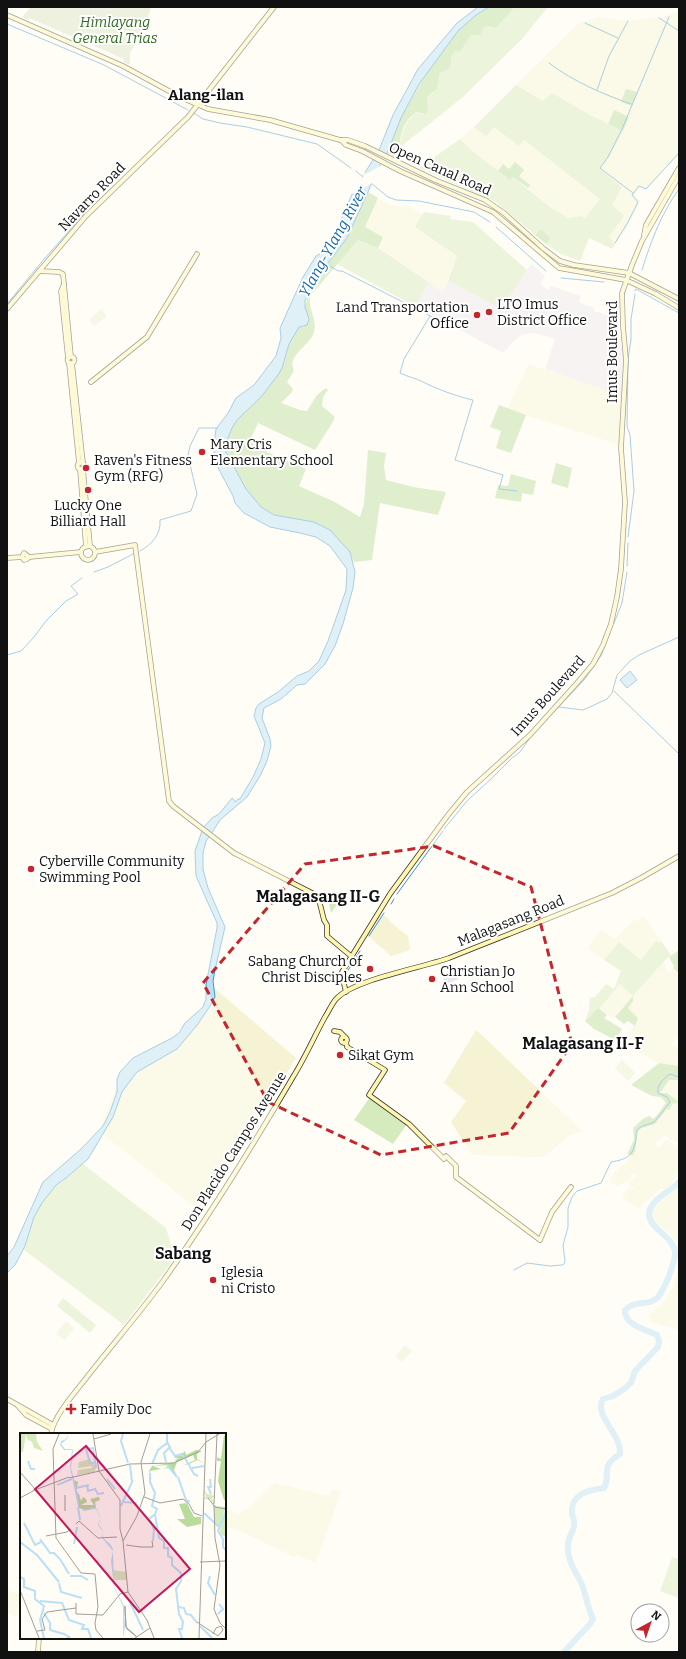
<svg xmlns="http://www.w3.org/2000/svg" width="686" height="1659" font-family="Bitter,serif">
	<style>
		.industrial { fill: #eee6ef }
		.farmland { fill: #f6f3d4 }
		.green { fill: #d5ebbd }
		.forest { fill: #b9dc9c }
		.cemetery { fill: #d9e3c4 }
		.pitch { fill: #e6f2cf }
		.water { fill: #b9e0f7; stroke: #3f96cf }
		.pier { fill: #fffdf5 }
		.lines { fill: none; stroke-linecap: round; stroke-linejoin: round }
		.stream { stroke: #3f96cf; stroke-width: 1 }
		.river { stroke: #b9e0f7; stroke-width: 6 }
		.secondary-casing { stroke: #333; stroke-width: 5.5 }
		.secondary { stroke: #fff6b0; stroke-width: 4 }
		.marked { fill: none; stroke: #c4262e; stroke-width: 3; stroke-dasharray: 8 5; stroke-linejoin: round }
		.poi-dot { fill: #c4262e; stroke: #fff; stroke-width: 1.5 }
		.labels { text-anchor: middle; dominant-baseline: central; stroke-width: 4; stroke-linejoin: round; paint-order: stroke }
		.park-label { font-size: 14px; font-style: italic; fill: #2f6b1f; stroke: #fff }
		.street-label { font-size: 14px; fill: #111; stroke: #fff }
		.poi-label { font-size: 14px; fill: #111; stroke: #fff; text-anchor: start }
		.neighbourhood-label { font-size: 15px; font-weight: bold; fill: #111; stroke: #fff }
		.water-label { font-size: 15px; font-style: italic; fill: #1768a6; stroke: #fff }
		.quarter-label { font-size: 16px; font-weight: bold; fill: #111; stroke: #fff }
		.inset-river { fill: none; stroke: #b9e0f7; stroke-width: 2 }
		.inset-road { fill: none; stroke: #a09f9a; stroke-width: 1 }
		.view { fill: #c2185b; fill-opacity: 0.15; stroke: #c2185b; stroke-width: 2 }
		.inset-edge { fill: none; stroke: #111; stroke-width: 2 }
	</style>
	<rect width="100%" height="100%" fill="#fffdf5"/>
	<g class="industrial">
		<path d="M378 248 443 292 448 281 501 309 513 289 531 264 545 276 540 284 548 290 551 286 581 296 579 302 594 308V311L612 317 611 320 616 322 618 343 623 348 622 397 545 369 555 339 534 333 524 334 516 339 503 353 337 264Z"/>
		<path d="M450 971 451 973 455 972 458 979 446 985 442 975Z"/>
	</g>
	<g class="farmland">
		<path d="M679 10V154L672 163 665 168 646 190 641 187 637 191 635 196 640 201 625 231 615 244 608 237 615 229 612 205 614 201 600 169 610 155 628 117 614 111 608 124 586 113 544 101 516 85 578 24 598 17 625 21 665 17Z"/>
		<path d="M474 127 486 136 494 127 519 146 524 140 601 199 585 218 581 216 568 218 551 208 528 188 530 185 519 176 515 162 509 169 503 164 498 171 472 151 460 139Z"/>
		<path d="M378 198 388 204 399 207 407 205 423 215 415 227 457 256 443 292 378 248 383 237 365 227Z"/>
		<path d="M529 364 622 397 619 430 620 445 507 409Z"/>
		<path d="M382 916H386L391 923 408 936 410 950 391 956 366 934 375 917Z"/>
		<path d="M644 916 661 941 659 943 656 941 641 960 619 942 604 960 587 948 601 930 615 939 632 922 636 920 637 921Z"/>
		<path d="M664 961 668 973 673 968 679 973V1035L672 1044 676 1046 679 1054 678 1066 659 1063 629 1047 635 1038 629 1034 638 1018 628 1008 633 1001V996L613 1018 599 1009 620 984 633 996Z"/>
		<path d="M213 987 296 1058 201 1212 99 1131 119 1082 204 1016 212 1004Z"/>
		<path d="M476 1030 484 1037 583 1132 570 1135 544 1157 472 1155 451 1122 466 1101 444 1083Z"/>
		<path d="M669 1080H679V1143L670 1139 665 1135 654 1144 660 1148 666 1140 679 1147V1169L674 1180 670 1185 664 1190 660 1188 653 1196 644 1202 640 1209 622 1198 629 1188 633 1190 634 1188 630 1186 631 1184 629 1183 637 1175 633 1173 631 1175 627 1174 631 1177 629 1182 626 1181 623 1184 621 1183 618 1186 610 1182 613 1174 634 1154 637 1145 638 1131 660 1119 667 1109H669L673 1103 677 1100 667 1093H660Z"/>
		<path d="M679 1184V1249L676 1241 667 1231 649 1218 653 1208 673 1192Z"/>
		<path d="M679 1267V1330L651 1322 649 1315 662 1304 673 1288Z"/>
		<path d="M274 1483 329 1496 332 1489 341 1492 316 1563 297 1555 294 1557 247 1534 225 1526V1509L238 1514 250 1507Z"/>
		<path d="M7 1590 21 1595 17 1617 7 1613Z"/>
	</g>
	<g class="green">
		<path d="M515 7H548L522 39 463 97 398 149C404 132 402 126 416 112L422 114 428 111 427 98 433 93 440 73C452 70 449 63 452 55L456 51 460 52 470 35H481L483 29 486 26 496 28Z"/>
		<path d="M516 85 543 101 552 93 586 113 623 131 610 155 600 169 622 187 612 205 624 216 609 237 615 244 613 249 589 238 580 261 561 254 546 244 551 238 541 229 535 235 496 202 419 168 460 139 472 151 510 180 513 177 551 208 568 218 581 216 585 218 600 199 524 140 519 146 494 127 486 136 474 127Z"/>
		<path d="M424 212 451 216 450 219 473 222 527 270 501 309 448 281 457 256 415 227Z"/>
		<path d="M358 240 378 248 428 282 416 307 337 264Z"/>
		<path d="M327 895 339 902 331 913Z"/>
		<path d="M656 941 659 943 661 941 671 955 664 961 633 996 620 984 599 1009 598 1008 585 1021 589 1009 590 998 595 997 606 984 614 989 621 971 604 960 619 942 641 960Z"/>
		<path d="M370 1097 407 1124 393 1144 354 1120Z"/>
		<path d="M75 1158 166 1228 175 1258 124 1325 20 1247 42 1192Z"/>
		<path d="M63 1298 96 1325 90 1333 57 1306Z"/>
		<path d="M672 1557 679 1559V1598L660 1591Z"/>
	</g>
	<g class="forest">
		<path d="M489 7H515L496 28 486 26 483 29 481 35H471L460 52 456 51 452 55C449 65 454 69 440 73L437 88 427 98 428 111 426 114 416 112C411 116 405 123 403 129 399 140 401 146 393 156L387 153 401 118 425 75 458 31 476 15Z"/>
		<path d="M626 89 637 92 632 106 621 102Z"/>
		<path d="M614 110 629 117 623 131 608 124Z"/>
		<path d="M515 162 524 170 519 176 530 185 528 188 513 177 510 180 498 171 503 164 509 169Z"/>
		<path d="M368 192 378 198 365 227 383 237 378 248 358 240 311 295C311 297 309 301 310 304 311 314 318 323 313 335 306 348 287 356 294 371L287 382 293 389 292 392 281 403 300 410 307 411 317 395 326 388 328 390 323 397 322 406 334 416V420L315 450 258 423 251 438 257 441 254 446 306 469 299 486 335 502 360 517 364 504 368 450 386 453 384 466 386 480 413 487 446 492 438 515 380 503 372 560 354 562 350 552 330 530 314 522 274 515 261 507 246 489 226 452 225 445 232 428 237 420 261 397 278 375 282 368 289 344 299 327H303L309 319 305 307 310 287 347 238Z"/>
		<path d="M541 229 551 238 546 244 535 235Z"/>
		<path d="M499 405 526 415 511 453 496 448 501 431 490 427Z"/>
		<path d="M556 463 572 468 568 488 551 483Z"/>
		<path d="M511 474 536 481 533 495 522 493 521 502 495 498 498 485 508 486Z"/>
		<path d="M679 950V973L673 968 674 966 669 957Z"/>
		<path d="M633 996V1001L628 1008 638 1018 635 1026 628 1021 624 1024 615 1017Z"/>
		<path d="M598 1008 607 1015 604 1018 622 1029 618 1036 631 1044 629 1047 594 1029 585 1021Z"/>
		<path d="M679 1061V1080H669L660 1093H667L678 1101 676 1104 673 1103 669 1110 667 1109 655 1124 642 1128 638 1131 635 1152 632 1156 627 1154 634 1140 633 1128 644 1118 650 1116 653 1119C659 1115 661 1108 666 1103L661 1097 652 1096 631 1085 659 1063 678 1066Z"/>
	</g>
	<path class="cemetery" d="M31 7H147L151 9 144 27 130 53V65L123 62 124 59 29 18 28 20 22 17Z"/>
	<g class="pitch">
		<path d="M101 309 107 316 94 326 89 319Z"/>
		<path d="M622 1060 635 1073 628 1081 615 1068Z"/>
		<path d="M66 1321 74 1328 65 1340 56 1334Z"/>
		<path d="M405 1345 412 1351 402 1362 395 1356Z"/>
	</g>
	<g class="water">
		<path d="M478 7H489L476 15 458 31 419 84 401 118 388 151 374 177 368 192 347 238 310 287 305 301V307L309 319 307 325 299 327 289 344 282 368 278 375 261 397 237 420 232 428 225 445 226 452 246 489 261 507 274 515 314 522 330 530 350 552 355 572 353 588 343 624 335 646 325 664 305 684 297 685 281 699 264 708 262 718 270 739 271 746 267 761 260 776 247 797 220 820 211 834 206 841 203 853V869L208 888 225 927 215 970 213 981 215 997 210 1006 198 1024 177 1049 137 1072 127 1085 122 1092 113 1117 88 1159 66 1178 56 1185 42 1203 34 1217 25 1246 15 1265 7 1273V1256L14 1247 43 1182 81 1149 103 1126 110 1112 117 1092V1079L120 1072 133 1058 172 1038 179 1033 185 1023 203 1007 206 999V985L217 928V923L196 876 195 851 203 828 212 818 219 814 232 798 236 802 238 799H240L253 777 261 759 265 743 254 716 256 708 259 704 278 692 297 676 309 671 319 661 328 641 346 590 347 569 330 546 316 537 300 533 270 527 244 513 235 503 233 496 214 460V444L216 429 228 413 236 398 254 385 276 356 281 338 280 328 303 277 316 256 321 253 336 231 353 192 379 150 393 115 418 69 457 23Z"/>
		<path d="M630 671 637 680 627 688 620 680Z"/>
	</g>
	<path class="pier" d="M377 149 388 155 374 182 350 195 358 179 364 175 362 173 363 171 366 174 382 165 371 159Z"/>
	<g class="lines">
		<g class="stream">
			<path d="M659 18 679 31"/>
			<path d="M585 23 618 38"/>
			<path d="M7 24 104 65 188 110"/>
			<path d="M549 63C574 82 603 94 631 104"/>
			<path d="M597 90 609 56 628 21"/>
			<path d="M194 113 203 119 220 123 247 127 317 144 351 168"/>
			<path d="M356 171 363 177"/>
			<path d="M372 184 388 197 396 200 419 201 474 212 490 222"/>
			<path d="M633 193 600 168 608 157 622 129 669 17"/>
			<path d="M496 227 546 271"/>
			<path d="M615 243 628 222 638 202 632 195 639 186 646 189 679 153"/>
			<path d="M327 264 338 271H342L454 328"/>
			<path d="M642 270C651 241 661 214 679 189"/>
			<path d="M561 278 604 282"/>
			<path d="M635 291 636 289 679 313"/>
			<path d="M7 304 44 259 85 213 133 168"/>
			<path d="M430 316 404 359 400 373C408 377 415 378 421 381 437 389 455 396 473 400L455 460 503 475 499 489 517 491"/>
			<path d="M628 359 631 339V319L635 294"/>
			<path d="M628 537 634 491 630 435 627 426 628 361"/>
			<path d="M140 551C152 544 161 535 160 520L191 511 197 494 188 456 190 446 199 428H217"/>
			<path d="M627 566 628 543"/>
			<path d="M94 572 108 567 133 554"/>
			<path d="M614 623 622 603 627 572"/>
			<path d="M7 655 21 651 34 637 46 621 66 601 78 594 71 586 82 578"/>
			<path d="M614 691 679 754"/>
			<path d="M559 707 583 710 607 699 612 693 617 675 630 661 639 655 679 637"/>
			<path d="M444 829 467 801 492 778 512 758 519 753 533 734 584 680 601 656 612 626"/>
			<path d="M397 894 443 831"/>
			<path d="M391 904 394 899"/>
			<path d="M369 936 384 913"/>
			<path d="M346 977 347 972 360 951"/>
			<path d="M514 1270 527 1263 550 1266 562 1265 564 1264 565 1261 563 1245 568 1227V1208L572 1197 577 1191 601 1183 611 1162C627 1159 633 1157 636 1139 636 1136 636 1133 637 1130 641 1125 649 1125 654 1122 657 1119 667 1106 670 1102L667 1097 658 1093C657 1085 663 1079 670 1074L679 1077"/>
			<path d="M7 1497V1496"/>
		</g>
		<path class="river" d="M564 1652 590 1624 593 1619C588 1608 586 1597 583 1587 577 1572 567 1563 568 1546 568 1536 573 1533 574 1526 575 1521 573 1518 572 1514 570 1494 588 1490 604 1488 612 1474 598 1468 620 1454 622 1434 593 1416 603 1399L613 1396 624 1389 631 1383 635 1371 658 1347 659 1341 657 1335C645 1329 624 1325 625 1310 636 1299 649 1307 658 1297 663 1291 666 1283 669 1276 671 1269 676 1259 675 1252 673 1234 643 1227 650 1209 655 1197 671 1191 679 1182"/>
		<g class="secondary-casing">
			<g id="secondary">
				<path d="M7 15 123 66 180 97 208 109 270 120 340 140H348L365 146 435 180 485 200 504 213 544 249 560 261 574 265 629 273 679 299"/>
				<path d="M341 140 346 145 362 151 400 171 493 212 559 268 626 280 656 294 679 308"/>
				<path d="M644 235 646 225 679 168"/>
				<path d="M39 271 59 272 63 274 71 357"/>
				<path d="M64 284 61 291 68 358"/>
				<path d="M7 309 86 216 188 117 274 7"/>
				<circle cx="71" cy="360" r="3.5"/>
				<path d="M69 363 79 463"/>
				<path d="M72 363 83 463"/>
				<path d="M91 382 147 337 197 254"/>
				<circle cx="81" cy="466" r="3.5"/>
				<path d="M80 469 86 547"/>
				<path d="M83 469 90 546"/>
				<circle cx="88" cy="553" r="7"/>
				<path d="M95 552 135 545 169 801 173 806 234 853 318 896 324 920 327 925V936L352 957"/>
				<path d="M29 557 81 552"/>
				<path d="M7 558 22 557 24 553 29 557 27 559 24 560 22 557"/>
				<path d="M346 992 342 976V972L390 894 448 815 467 792 530 735 577 683 593 664 603 645 611 624 617 597 621 569 625 502 621 448 626 360 623 326 622 293 632 265 642 241 679 176"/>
				<path d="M334 1031 340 1032 345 1037"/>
				<circle cx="344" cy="1040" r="3"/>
				<path d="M346 1042 347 1047 385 1070 369 1095 409 1124 444 1159"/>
				<path d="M446 1156 456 1166V1177L540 1240 552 1212 571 1187"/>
				<path d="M7 1399 53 1425"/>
				<path d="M18 1406 26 1415 52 1429"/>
				<path d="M51 1434C53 1417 76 1391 87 1377 112 1345 139 1314 163 1281 210 1215 252 1147 293 1077 305 1058 314 1037 325 1017 329 1011 332 1003 337 998 356 979 421 968 449 958L612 893 641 878 679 856"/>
				<path d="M38 1652 39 1638"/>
			</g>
		</g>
		<use href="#secondary" class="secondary"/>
	</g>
	<path d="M0 0H686V1659H0ZM434 846 531 887 572 1044 509 1133 381 1155 268 1102 203 983 305 864Z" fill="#fffdf5" fill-opacity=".55" fill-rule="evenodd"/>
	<path class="marked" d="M434 846 531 887 572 1044 509 1133 381 1155 268 1102 203 983 305 864Z"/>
	<g class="poi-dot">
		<circle cx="489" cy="312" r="4"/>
		<circle cx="477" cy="315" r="4"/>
		<circle cx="202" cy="452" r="4"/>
		<circle cx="86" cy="468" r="4"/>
		<circle cx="88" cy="490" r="4"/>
		<circle cx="31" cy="869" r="4"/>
		<circle cx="370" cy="969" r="4"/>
		<circle cx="432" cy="979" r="4"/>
		<circle cx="340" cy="1055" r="4"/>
		<circle cx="213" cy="1280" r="4"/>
		<path d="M69 1403h4v4h4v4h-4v4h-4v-4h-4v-4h4z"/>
	</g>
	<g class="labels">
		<g class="park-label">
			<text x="115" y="22">Himlayang<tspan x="115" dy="16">General Trias</tspan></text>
		</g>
		<g class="street-label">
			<text transform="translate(440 169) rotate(24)">Open Canal Road</text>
			<text transform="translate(92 197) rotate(-46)">Navarro Road</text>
			<text transform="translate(612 352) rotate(-90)">Imus Boulevard</text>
			<text transform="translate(548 696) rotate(-48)">Imus Boulevard</text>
			<text transform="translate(511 921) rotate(-22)">Malagasang Road</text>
			<text transform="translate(234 1151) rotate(-58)">Don Placido Campos Avenue</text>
		</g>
		<g class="poi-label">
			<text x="497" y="304">LTO Imus<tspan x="497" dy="16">District Office</tspan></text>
			<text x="469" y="307" text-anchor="end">Land Transportation<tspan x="469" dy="16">Office</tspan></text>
			<text x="210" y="444">Mary Cris<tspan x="210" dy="16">Elementary School</tspan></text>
			<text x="94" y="460">Raven's Fitness<tspan x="94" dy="16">Gym (RFG)</tspan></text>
			<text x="88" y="505" text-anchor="middle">Lucky One<tspan x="88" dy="16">Billiard Hall</tspan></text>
			<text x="39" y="861">Cyberville Community<tspan x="39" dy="16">Swimming Pool</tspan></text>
			<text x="362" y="961" text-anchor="end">Sabang Church of<tspan x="362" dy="16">Christ Disciples</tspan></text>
			<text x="440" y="971">Christian Jo<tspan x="440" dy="16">Ann School</tspan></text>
			<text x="348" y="1055">Sikat Gym</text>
			<text x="221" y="1272">Iglesia<tspan x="221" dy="16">ni Cristo</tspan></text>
			<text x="80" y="1409">Family Doc</text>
		</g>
		<g class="neighbourhood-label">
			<text x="206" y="95">Alang-ilan</text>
		</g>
		<g class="water-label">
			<text transform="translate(333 242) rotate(-61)">Ylang-Ylang River</text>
		</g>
		<g class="quarter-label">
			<text x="318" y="896">Malagasang II-G</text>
			<text x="583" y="1043">Malagasang II-F</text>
			<text x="183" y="1253">Sabang</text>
		</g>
	</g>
	<g transform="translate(20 1433)">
		<rect width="206" height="206" fill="#fffdf5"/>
		<path d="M1 1H16L17 9 23 18 14 15 12 9 7 6 6 1 3 19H1ZM70 26 76 35 74 39 57 42 58 37 72 35V33L58 35 59 29ZM184 56 187 61 195 63 192 65 195 73 206 74 201 88 206 80V104L199 101 202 90 198 93 195 90 194 73 191 66H184L186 64ZM93 137 107 139V147H94Z" fill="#d5ebbd"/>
		<path d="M204 2 206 4V66L204 67 198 48 201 28H197V24L201 26ZM176 17 182 18 177 21V26L184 30 177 27 169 31 164 32 175 27 173 22 156 29 155 27 159 25H155V22L160 23 165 18 166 22ZM157 29 154 37 157 43 149 35 142 36 148 34 147 32 133 33 141 36 130 38 129 41V38L132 33ZM54 47 58 49 56 58 59 61 61 68 63 64 66 66 67 69 61 72H74L70 66 79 64 80 67 75 69 76 75 66 77 59 75ZM167 70 174 84H181V91L167 94 157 86H165L159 71Z" fill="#b9dc9c"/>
		<path d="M48 1 47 6 41 11 45 16H51L53 17 51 35 58 61 59 75 66 77 73 74 77 76 80 84 79 92 82 96 83 100V105L90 111 93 116 94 153 104 173 105 194 103 205V174L94 154 91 128 93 118 82 105 83 99 78 92 80 85 77 77 74 76 64 78 58 74 50 34 52 17H44L40 12 41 8 46 6Z" fill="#b9e0f7"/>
		<path class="inset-river" d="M103 1 101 8 108 30M149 14 155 23 162 21 164 24M65 16 73 15 76 35M66 16 70 30H74M165 25 174 41 178 43M8 28 11 36H15M146 29 144 20 150 14 147 9M132 31 138 17 147 10V1M147 32 157 44M172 35 184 33M130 40V49L135 60 132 73 137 76 135 81 139 105 144 108V115H148V123L152 125V132L161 140V148L156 156 159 181 163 189 162 196H159L162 205M158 44 166 67 170 69M87 46 95 56M190 46 191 54H188L191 61M37 52 52 46M67 52 68 58 75 56 78 61 84 60M56 55 69 52M104 69 117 70M101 73 112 49 110 32M58 74 60 87M206 78 198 98 203 106V114L206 117M184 80 199 94M4 90 15 112 21 109M20 106 30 120H34L40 126 49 141M133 108 134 96 129 86 135 81M0 109 17 122 39 149M54 111 57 94M50 143H61L68 147M190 143 188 150 195 162M0 144 4 146V154L15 158V166L24 173 20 187 24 205M39 150 41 159 62 165M109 167 123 197M20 168 42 170 49 187 64 192 62 196H68L71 205M159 174 164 175 166 181 171 182 177 190M24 180 30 190V197L44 201 49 204 47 205M198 181 203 176 199 171M180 193 192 205"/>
		<path class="inset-road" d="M39 1 33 16 36 105 61 140 75 141 78 174 75 190 76 197 83 205M73 1 79 38 100 67V96L103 108M74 6 91 1M0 39 15 56M49 45 110 31 154 30 178 19 186 9 199 1M45 62V78M124 64 140 70 163 66 169 71 174 80 182 83M0 65 15 57 49 44M188 65 195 74 206 76M194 71 197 1M194 72 195 105 200 132 194 176 200 190 206 196M56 91 59 88 78 105 97 104M26 103 47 99 51 96M103 108 117 83 125 60 121 29 130 1M103 108 108 159 127 187 134 205M106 112 121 114M121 114H133L132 108M180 129 206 128M0 157 19 205M56 170V181L83 182 100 161 108 159M177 189 198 203 203 197 201 193M17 198 25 197 22 186 27 179 56 175M193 201 196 195 201 193M117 204 107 196 106 194 105 177V173L106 194 117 204M115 205 130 195M179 205 186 1"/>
		<path class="view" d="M66 13 170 136 119 179 15 56Z"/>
		<rect width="206" height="206" class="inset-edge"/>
	</g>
	<rect width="686" height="1659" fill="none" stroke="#111111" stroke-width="16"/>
	<g transform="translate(650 1623) rotate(40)"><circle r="19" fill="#ffffff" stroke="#a0a0a0"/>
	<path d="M0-3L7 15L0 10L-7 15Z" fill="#c4262e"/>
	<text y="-6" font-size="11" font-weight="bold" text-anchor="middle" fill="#111111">N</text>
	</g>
</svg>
